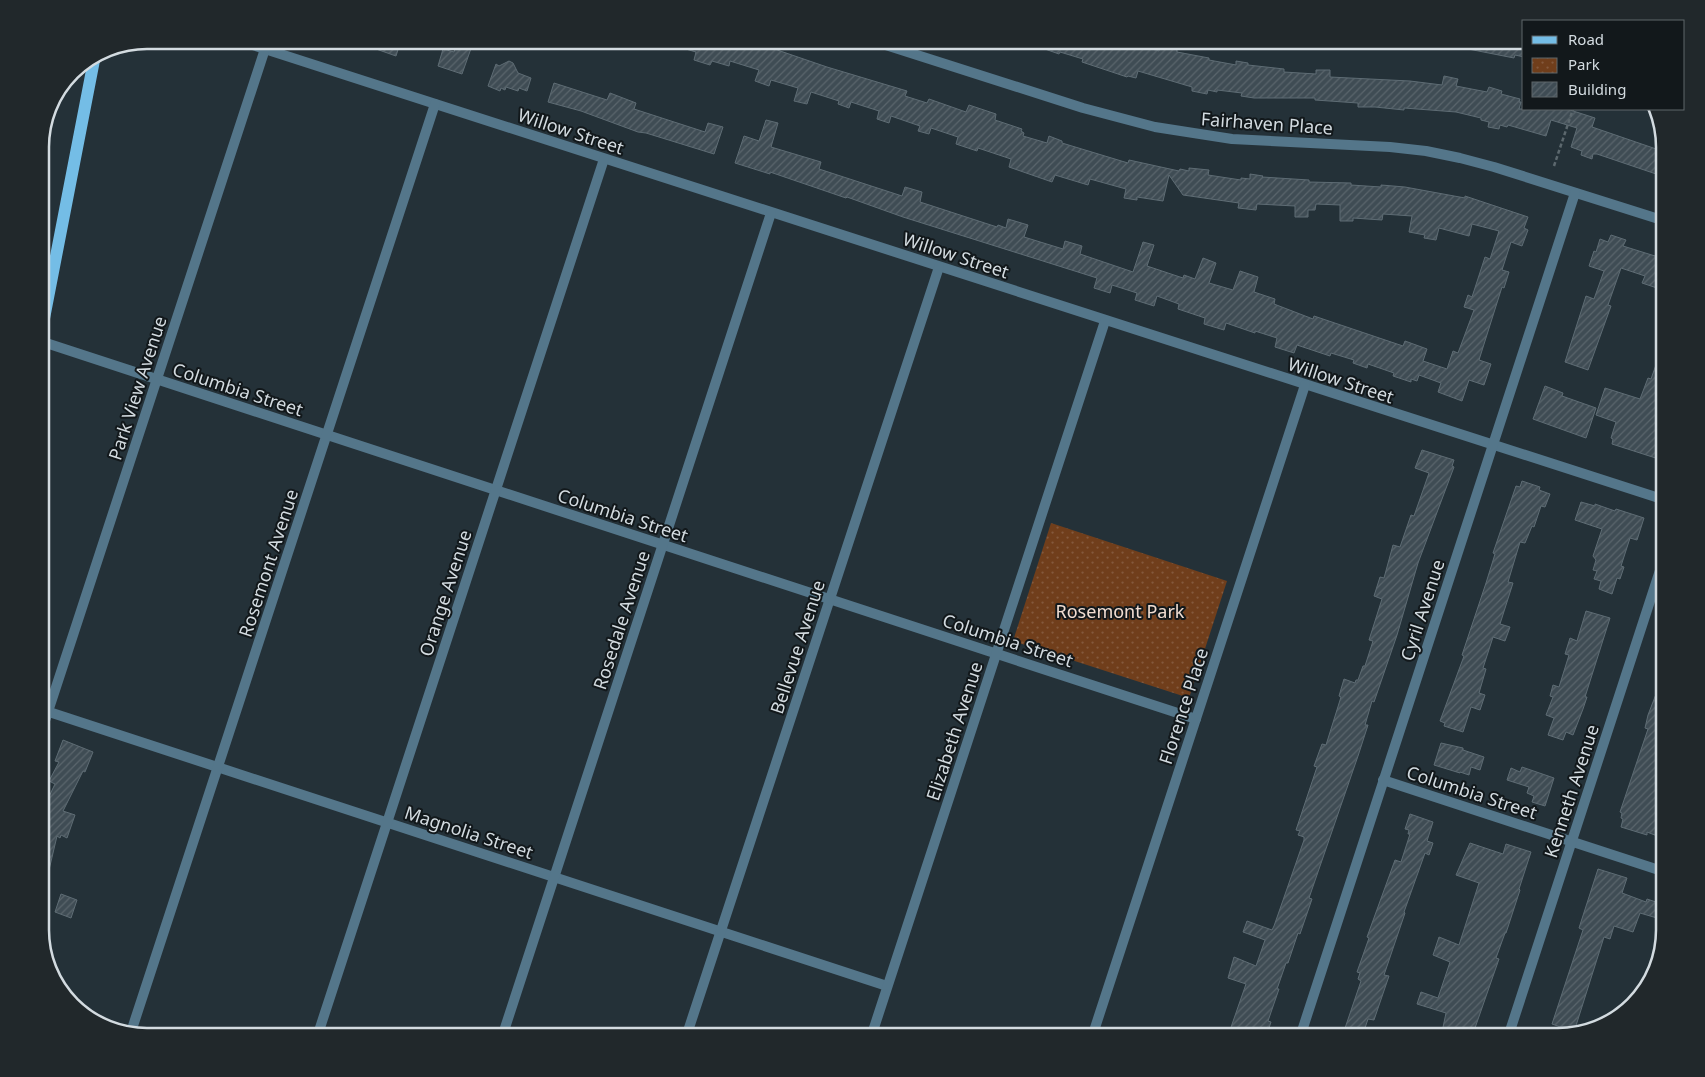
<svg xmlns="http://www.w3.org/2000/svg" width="1705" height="1077" font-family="'Noto Sans',sans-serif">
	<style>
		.park { fill: url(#park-dots) }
		.building { fill: url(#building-hatch); stroke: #5e6c74 }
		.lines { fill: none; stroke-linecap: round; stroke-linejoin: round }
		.path { stroke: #5c686e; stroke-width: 2.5; stroke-dasharray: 4 2.5; stroke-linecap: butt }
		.street { stroke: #54768a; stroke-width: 10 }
		.primary { stroke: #74bde6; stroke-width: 12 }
		.labels { text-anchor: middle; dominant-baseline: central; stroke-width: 4; stroke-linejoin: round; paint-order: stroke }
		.street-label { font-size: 18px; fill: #d3dbe0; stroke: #12181b }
		.park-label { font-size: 18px; fill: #f1ddd1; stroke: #12181b }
		.rim { fill: none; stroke: #d3dbe0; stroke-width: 2.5 }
	</style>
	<defs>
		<pattern id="park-dots" width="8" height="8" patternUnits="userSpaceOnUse" patternTransform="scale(1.25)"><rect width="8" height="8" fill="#703e1b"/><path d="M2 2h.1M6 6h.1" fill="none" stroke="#84593c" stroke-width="1.8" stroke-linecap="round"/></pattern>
		<pattern id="building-hatch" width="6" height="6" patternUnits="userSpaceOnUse" patternTransform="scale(1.25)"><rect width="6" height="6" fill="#3f4c54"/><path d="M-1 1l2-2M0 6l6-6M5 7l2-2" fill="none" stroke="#5a656c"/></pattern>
	</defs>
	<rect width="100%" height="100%" fill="#243138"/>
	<path class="park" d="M1051 523 1227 581 1189 698 1013 641Z"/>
	<g class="building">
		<path d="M356 40H401L396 56 356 42Z"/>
		<path d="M458 40H474L462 74 438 66 443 49 454 52Z"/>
		<path d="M665 40H748L827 67 907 91 905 96 927 103 929 99 966 112 969 105 996 114 995 120 1022 129 1021 131 1024 133 1023 136 1047 143 1049 136 1062 141V143L1128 163 1129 160 1179 171 1180 169 1189 171V168L1209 170 1208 175 1241 180V178L1250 179V174L1263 176 1262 177 1309 180V182L1351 183V185L1381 187V185L1405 187 1465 198V196L1528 217 1524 228 1528 230 1522 246 1511 242 1502 270 1509 272 1504 288 1502 287 1479 360 1491 364 1484 385 1469 380 1462 401 1438 392 1441 383 1419 375 1417 381 1411 379V382L1393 376 1394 373 1368 364 1367 368 1353 363 1354 360 1331 353 1330 356 1297 345 1294 353 1275 347 1277 338 1255 331V333L1226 323 1224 330 1204 324 1205 318 1178 309 1179 304 1157 296 1154 306 1135 300 1137 293 1112 285 1110 293 1094 288 1097 278 903 217 847 197 846 198 770 172V174L735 163 744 136 759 141 766 120 778 123 771 147 821 162 819 169 902 196 905 187 922 192 920 202 997 227 998 225 1006 228 1008 219 1028 225 1024 237 1063 249 1065 241 1082 246 1080 254 1133 272 1143 242 1154 245 1147 266 1183 278 1184 275 1195 279 1203 258 1216 263 1209 283 1233 290 1240 271 1258 277 1254 292 1275 299 1274 304 1313 319 1314 316 1403 346 1405 341 1427 349 1423 361 1447 369 1453 351 1458 353 1474 310 1464 307 1468 295 1472 297 1485 257 1490 259 1499 231 1472 224 1469 236 1439 228 1436 240 1424 238 1425 235 1409 232 1412 216 1383 214 1382 220 1353 218V221H1340V205L1316 204 1315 210H1308V217H1295V206L1257 204 1256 210 1238 208 1239 203 1183 195 1169 175 1163 201 1137 197V200L1124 198 1126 189 1090 179 1088 185 1055 175 1052 182 1009 167 1011 159 978 148 977 151 956 144 958 137 931 128 929 134 918 131 920 126 891 116 889 123 877 119 879 111 851 102 849 108 838 104 839 101 811 92 807 104 794 101 798 88 771 80 769 86 755 81 759 70 730 61 729 66 712 61 710 65 694 60 696 52 665 43Z"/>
		<path d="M1025 40H1120L1159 51 1160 45 1177 50V52L1209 58V60L1236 65V61L1248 63V65L1284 69V72L1316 74V70H1330V77L1410 81 1442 85 1444 76 1458 79 1456 86 1487 92 1489 87 1502 91 1501 94 1520 99 1519 102H1521L1519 109H1567L1595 118 1592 127 1665 152V177L1597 154H1593L1592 159 1581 155 1582 151 1571 147 1577 128 1551 120 1546 136 1508 125 1507 127 1500 125 1499 129 1488 127 1489 122 1481 120V118L1456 112 1404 108V110L1375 107H1358V103L1315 100V98H1254L1241 96 1242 93 1217 90V92L1208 90 1207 94 1192 91V87L1138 71 1136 78 1128 76 1127 77 1082 62 1083 59 1060 52 1059 54 1025 42Z"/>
		<path d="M1454 40H1524V57L1515 55 1514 58 1453 46Z"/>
		<path d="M509 61 513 63 518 73 531 78 527 91 519 88 518 91 506 87 505 90 501 88 500 91 488 86 496 64 499 66Z"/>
		<path d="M554 83 607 100 610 93 636 103 634 109 705 132 708 123 723 127 714 154 646 133 638 132 581 111 548 102Z"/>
		<path d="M1663 232H1665V285L1658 283 1657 288 1642 283 1645 276 1621 268 1608 305 1611 306 1588 370 1565 362 1586 296 1594 299 1604 271 1589 266 1594 251 1596 252 1600 239 1608 242 1611 235 1626 240 1623 246 1655 256Z"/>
		<path d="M1663 345H1665V461L1612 444 1613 439 1611 438 1616 422 1596 415 1605 388 1640 399 1648 378 1651 379Z"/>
		<path d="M1545 386 1563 393 1562 396 1596 408 1586 438 1533 419Z"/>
		<path d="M1422 450 1454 460 1452 466 1454 467 1418 563 1397 635 1374 702 1372 701 1365 725H1368L1358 756 1309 898 1312 899 1300 934 1298 933 1288 963H1286L1277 989H1279L1268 1021 1271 1022 1266 1037H1239L1229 1033 1246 984 1228 978 1234 957 1256 966 1265 940 1243 932 1247 921 1272 930 1274 926 1304 840V837L1298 835 1300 831 1296 830 1317 767 1314 766 1322 744 1326 745 1341 697 1339 696 1344 679 1355 683 1356 680H1358L1363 666H1365L1373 641 1369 640 1382 599 1374 596 1380 577 1384 578 1393 545 1400 547 1411 515 1414 516 1429 473 1415 468Z"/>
		<path d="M1522 481 1540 487 1539 490 1550 494 1545 507 1541 506 1534 527 1532 526 1525 543 1520 542 1508 582 1513 583 1500 624 1510 627 1505 641 1493 637 1483 668 1486 669 1479 693 1485 695 1480 710 1471 707 1463 732 1444 726 1445 723 1440 721 1464 656 1462 655 1486 583 1495 554 1493 553 1516 486 1520 487Z"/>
		<path d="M1581 502 1595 506V504L1615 511 1616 509 1644 518 1637 540 1630 538 1621 566 1624 567 1620 579 1617 578 1612 594 1599 589 1601 581 1594 579 1597 571 1593 570 1596 560 1593 556 1602 529 1575 520Z"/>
		<path d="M1586 611 1610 618 1585 697H1587L1583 709 1573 735 1566 732 1563 740 1548 735 1554 718 1546 715 1553 697 1550 696 1553 685 1559 687 1569 655 1565 654 1570 638 1577 641Z"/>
		<path d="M1663 676H1665V732L1660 746 1665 747V786L1656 812 1665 815V839L1647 832V835L1621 827 1623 819 1621 818 1622 813 1620 812 1648 729 1645 728 1648 715Z"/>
		<path d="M63 740 93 752 85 772 83 771 63 811 75 815 67 838 61 835 60 838 57 836 45 887 40 886V803L45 805 55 784 49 781 59 762 55 761Z"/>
		<path d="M1441 743 1463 748V750L1484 757 1480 770 1471 767 1469 775 1460 772V773L1434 765Z"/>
		<path d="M1522 767 1554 778 1545 806 1532 802 1534 796 1527 793 1529 787 1507 780 1511 768 1520 772Z"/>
		<path d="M1410 814 1433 822 1427 841 1433 843 1429 855 1425 853 1404 912 1405 913 1384 975 1389 976 1374 1020 1368 1019 1362 1037H1342L1361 981 1358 979 1360 973 1357 972 1369 938 1367 937 1395 860 1401 862 1410 834H1408L1409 830 1405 829Z"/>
		<path d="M1470 843 1503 854 1506 844 1531 852 1519 889 1520 890 1506 933H1505L1496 958 1499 959 1475 1028 1471 1027 1467 1037H1457L1442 1032 1446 1013 1417 1004 1421 992 1438 998 1450 962 1433 955 1439 937 1459 945 1479 883 1456 875Z"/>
		<path d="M1598 869 1627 878 1622 893 1646 902 1647 899 1662 904 1657 918 1640 913 1633 932 1614 926 1610 939 1604 937 1574 1032 1552 1024 1583 930 1579 928Z"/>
		<path d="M61 894 77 900 71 918 55 912Z"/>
	</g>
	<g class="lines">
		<path class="path" d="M1554 166 1573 109"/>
		<g class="street">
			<path d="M237 40 1665 500"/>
			<path d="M870 40 1083 108 1155 127 1232 139 1390 147 1426 151 1460 158 1494 167 1665 221"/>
			<path d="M40 341 1196 719"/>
			<path d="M40 709 887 986"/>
			<path d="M40 736 265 49"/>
			<path d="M1383 780 1665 872"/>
			<path d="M131 1032 435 104"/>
			<path d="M317 1037 604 159"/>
			<path d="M502 1037 771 213"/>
			<path d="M686 1037 939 267"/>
			<path d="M871 1037 1105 321"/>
			<path d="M1092 1037 1305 385"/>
			<path d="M1300 1037 1575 193"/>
			<path d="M1508 1037 1665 555"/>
		</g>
		<path class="primary" d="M40 339 95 55"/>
	</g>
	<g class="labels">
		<g class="street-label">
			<text transform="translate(1267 123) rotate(4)">Fairhaven Place</text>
			<text transform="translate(571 131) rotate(18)">Willow Street</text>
			<text transform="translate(956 255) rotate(18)">Willow Street</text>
			<text transform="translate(1341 380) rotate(18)">Willow Street</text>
			<text transform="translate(137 388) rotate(-72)">Park View Avenue</text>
			<text transform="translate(238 389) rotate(18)">Columbia Street</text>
			<text transform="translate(623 515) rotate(18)">Columbia Street</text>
			<text transform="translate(268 563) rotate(-72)">Rosemont Avenue</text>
			<text transform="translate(445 593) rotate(-72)">Orange Avenue</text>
			<text transform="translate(1422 610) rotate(-72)">Cyril Avenue</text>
			<text transform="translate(621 620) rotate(-72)">Rosedale Avenue</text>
			<text transform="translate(1008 640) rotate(18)">Columbia Street</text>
			<text transform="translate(797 647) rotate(-72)">Bellevue Avenue</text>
			<text transform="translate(1183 706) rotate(-72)">Florence Place</text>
			<text transform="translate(954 731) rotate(-72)">Elizabeth Avenue</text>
			<text transform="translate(1571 791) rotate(-72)">Kenneth Avenue</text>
			<text transform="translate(1472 792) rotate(18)">Columbia Street</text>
			<text transform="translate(469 832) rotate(18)">Magnolia Street</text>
		</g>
		<g class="park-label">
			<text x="1120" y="611">Rosemont Park</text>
		</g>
	</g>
	<path d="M0 0H1705V1077H0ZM147 49H1558A98 98 0 0 1 1656 147V930A98 98 0 0 1 1558 1028H147A98 98 0 0 1 49 930V147A98 98 0 0 1 147 49Z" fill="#21282b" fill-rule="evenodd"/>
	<path class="rim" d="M147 49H1558A98 98 0 0 1 1656 147V930A98 98 0 0 1 1558 1028H147A98 98 0 0 1 49 930V147A98 98 0 0 1 147 49Z"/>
	<rect x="1522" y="20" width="162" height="90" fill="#12181b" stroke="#5f666a"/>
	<rect x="1532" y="36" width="25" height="8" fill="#74bde6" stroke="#5f666a"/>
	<text x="1568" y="45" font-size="15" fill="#d3dbe0">Road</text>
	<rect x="1532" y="58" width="25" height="15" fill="url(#park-dots)" stroke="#5f666a"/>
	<text x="1568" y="70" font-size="15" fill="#d3dbe0">Park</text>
	<rect x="1532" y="82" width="25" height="15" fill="url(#building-hatch)" stroke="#5f666a"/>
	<text x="1568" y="95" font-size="15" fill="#d3dbe0">Building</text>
</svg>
